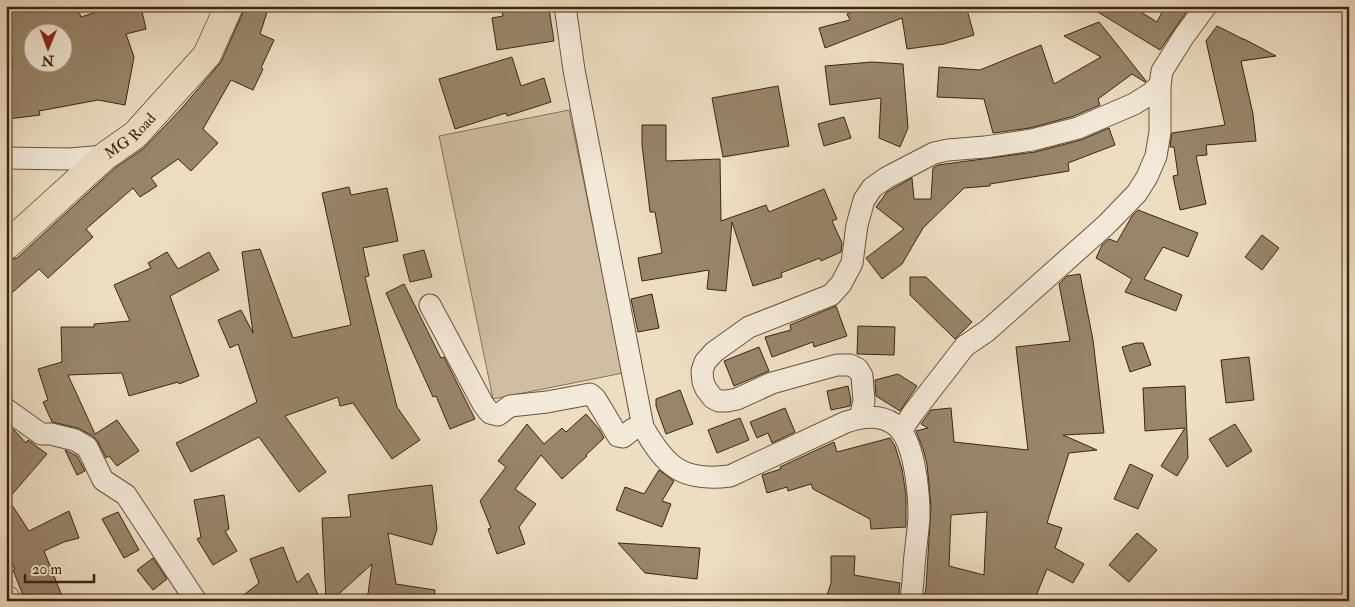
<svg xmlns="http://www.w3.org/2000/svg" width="1355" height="607" font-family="'IM FELL Double Pica',serif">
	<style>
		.green { fill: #cfbea4; stroke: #867258 }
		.building { fill: #98856c; stroke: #3c260d; fill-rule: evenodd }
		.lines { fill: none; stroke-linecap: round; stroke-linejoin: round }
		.minor-casing { stroke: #68543a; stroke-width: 23 }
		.primary-casing { stroke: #3c260d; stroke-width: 29 }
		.minor { stroke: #f3e9d8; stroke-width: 21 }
		.primary { stroke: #edddc3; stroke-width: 28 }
		.labels { text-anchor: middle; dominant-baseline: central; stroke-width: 4.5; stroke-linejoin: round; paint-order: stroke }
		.street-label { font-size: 15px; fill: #3c260d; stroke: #f3e9d8 }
	</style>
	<rect width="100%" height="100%" fill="#edddc3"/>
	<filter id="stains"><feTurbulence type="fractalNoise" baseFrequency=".004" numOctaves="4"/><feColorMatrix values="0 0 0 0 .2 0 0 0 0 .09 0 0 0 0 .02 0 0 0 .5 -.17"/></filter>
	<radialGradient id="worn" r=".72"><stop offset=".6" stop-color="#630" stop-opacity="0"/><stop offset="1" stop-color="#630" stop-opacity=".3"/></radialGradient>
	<path class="green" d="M569 110 623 373 493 399 439 136Z"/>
	<g class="building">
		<path d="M6 6H77L81 17 115 6H117L119 12 141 7 146 29 126 34 134 57 125 105 98 100 39 111 40 115 8 119 6 106V67L13 66 10 43 6 34ZM32 32H62V62H32Z"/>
		<path d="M244 6H269L260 34 274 40 261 68 263 69 253 90 231 80 203 129 218 143 191 171 178 159 151 178 157 186 140 197 133 188 86 229 93 237 48 278 39 269 6 298V261L17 258 115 168 144 148 181 109 221 62 243 12Z"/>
		<path d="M501 6H536L537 11 549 9 554 41 497 50 492 18 503 16Z"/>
		<path d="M867 6H966L974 35 944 44 907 49 902 18 825 48 819 28 850 20 847 14Z"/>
		<path d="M1088 6H1131L1157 22 1165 6H1179L1187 11 1160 50Z"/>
		<path d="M1099 22 1146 81 1145 82 1132 74 1098 99 1100 105 1074 116 1030 128 993 133 984 99 937 97 939 67 980 70 1041 45 1054 84 1101 57 1064 36Z"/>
		<path d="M1217 26 1243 39 1242 40 1244 39 1276 56 1241 61 1253 114 1256 141 1206 145 1207 155 1196 156 1206 204 1180 210 1173 176 1178 175 1174 147H1170L1172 133 1225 125 1206 41Z"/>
		<path d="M512 57 521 86 544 78 551 102 507 116 506 113 455 129 439 79Z"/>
		<path d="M872 62 903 64 908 128 900 147 879 138 881 98 830 105 825 66Z"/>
		<path d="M778 86 789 146 723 157 712 98Z"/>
		<path d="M844 117 851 138 824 146 818 124Z"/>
		<path d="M642 125H666V161L720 159 721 221 766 205 769 212 824 189 837 219 832 221 842 243 841 252 821 261 820 258 781 273 782 277 753 286 732 222 726 291 707 289 709 270 642 281 638 258 662 253 655 212H650L642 145Z"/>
		<path d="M1109 128 1115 145 1068 163 1069 171 990 184V186L964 188 923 228 902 264 882 279 866 258 904 229 876 207 887 192 896 187 912 178 914 199H931L933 168 938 165 1035 152 1081 140Z"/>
		<path d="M349 187 351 195 387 188 398 241 363 248 369 276 365 277 397 407 420 440 392 459 353 403 340 406 338 397 285 416 326 472 299 492 259 437 191 472 176 443 257 402 238 344 230 348 218 320 241 310 253 333 242 252 260 249 293 338 351 325 322 193Z"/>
		<path d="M1138 210 1198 233 1188 257 1163 247 1144 279 1182 295 1176 311 1125 292 1132 279 1096 258 1102 245 1109 239 1117 242 1132 216Z"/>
		<path d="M1262 235 1279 248 1262 270 1245 257Z"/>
		<path d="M424 250 432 277 410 282 403 255Z"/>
		<path d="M167 252 178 269 209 252 219 270 170 296 199 376 179 384 178 382 129 396 122 373 68 375 95 434 117 420 139 451 117 466 109 456 106 458 98 442 93 436 78 428 52 422 43 402 48 400 38 369 62 362 61 327H94V324L130 321 114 285 151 268 148 263Z"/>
		<path d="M1080 274 1093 340 1104 433 1063 435 1097 450 1069 453 1047 523 1062 528 1055 548 1084 564 1073 583 1047 569 1034 601H923L926 588 931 506 927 464 923 449 916 431 928 428 921 424 931 410 951 408 954 442 1028 450 1016 347 1070 341 1059 284 1067 276ZM987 512 984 575 949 566 951 515Z"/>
		<path d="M910 277H926L972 322 955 339 910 295Z"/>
		<path d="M404 284 441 358 444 357 475 419 450 429 436 396 433 397 386 293Z"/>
		<path d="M652 294 659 328 638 332 631 299Z"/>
		<path d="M836 306 847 336 814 347 813 342 772 357 765 337 791 330 790 325Z"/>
		<path d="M858 326 895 327 894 355 857 354Z"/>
		<path d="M1136 343H1143L1151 365 1130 372 1122 347Z"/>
		<path d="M759 347 769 371 734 386 724 361Z"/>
		<path d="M1249 357 1254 400 1226 403 1221 360Z"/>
		<path d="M898 374 917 386 900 411 876 396 875 380Z"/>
		<path d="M848 386 851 400 850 406 831 410 827 391Z"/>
		<path d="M1185 386 1188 458 1177 476 1161 466 1185 428 1145 431 1143 388Z"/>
		<path d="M680 390 693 424 666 434 656 406V399Z"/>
		<path d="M785 408 795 432 772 443 768 433 757 438 750 422Z"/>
		<path d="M586 414 599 429 604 438 586 455 587 456 562 479 541 455 515 489 536 504 519 527 525 544 497 554 488 529 491 528 480 501 506 467 498 461 527 424 544 444 562 428 566 432Z"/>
		<path d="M740 418 749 440 717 453 708 430Z"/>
		<path d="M1235 424 1252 451 1227 467 1209 439Z"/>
		<path d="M6 425 14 430 26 443 28 440 47 454 8 499 29 531 69 511 79 538 64 542 44 551 64 601H30L27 594 23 595 13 570 15 569 6 551Z"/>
		<path d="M890 438 895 446 902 469 906 495V527L871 529 870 519 813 489 811 484 788 491 787 487 767 493 762 475 781 469 780 467 834 442 837 452Z"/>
		<path d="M65 450 77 456 85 471 77 475Z"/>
		<path d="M1130 464 1153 475 1138 509 1114 499Z"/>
		<path d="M659 470 674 481 662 501 671 504 662 527 616 510 625 487 644 494Z"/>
		<path d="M432 485 437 529 432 545 388 533 396 584 435 590 434 601H367L372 564 331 601H326L322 518 351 517 348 495Z"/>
		<path d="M224 495 229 529 225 531 237 551 213 565 197 539 201 537 194 500Z"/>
		<path d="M118 512 139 550 124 558 102 519Z"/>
		<path d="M1137 533 1157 550 1129 582 1109 565Z"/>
		<path d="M618 543 700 548 697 579 645 573Z"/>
		<path d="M283 547 297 583 308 573 321 601H236L259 583 250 559Z"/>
		<path d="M831 556H855L854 575 900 583 898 601H825L831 583Z"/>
		<path d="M153 558 167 579 153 590 137 570Z"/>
	</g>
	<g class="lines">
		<g class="minor-casing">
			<g id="minor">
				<path d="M565 6 574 70 643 427C666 467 682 482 730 476L846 422C862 417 879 414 894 424 915 438 919 493 919 517 918 534 915 550 914 567 913 578 913 590 910 601"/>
				<path d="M6 158 69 159 105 156"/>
				<path d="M430 305 483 404 490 413 498 415 510 406 547 402 590 394 595 398 618 436 623 437 633 429 643 427"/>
				<path d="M6 409 41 434H51L75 440 87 447 103 480 126 495 196 601"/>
				<path d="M860 418 864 401 862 376 858 369 850 365H837L772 383 737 399 727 401H719L713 398 706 389 703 382 702 371 705 362 714 352 749 327 831 295 841 284 852 263 857 225 864 200 872 188 886 178 934 153 948 150 985 147 1032 140 1078 128 1134 104 1150 94 1160 85 1162 71 1184 36 1206 6"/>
				<path d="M901 431 913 413 965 346 987 331 1088 241 1107 224 1137 193 1147 177 1156 156 1160 132V85"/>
			</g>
		</g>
		<g class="primary-casing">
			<g id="primary">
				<path id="s1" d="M6 246 105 156 135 135 207 55 229 6"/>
				<path d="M6 599 7 601"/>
			</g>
		</g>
		<use href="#minor" class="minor"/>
		<use href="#primary" class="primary"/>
	</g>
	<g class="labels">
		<g class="street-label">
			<text stroke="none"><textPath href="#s1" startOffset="166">MG Road</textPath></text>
		</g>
	</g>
	<rect width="1355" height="607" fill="none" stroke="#edddc3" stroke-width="25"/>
	<rect x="8" y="8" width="1340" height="592" fill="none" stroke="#3c260d" stroke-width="2.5"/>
	<rect x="12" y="12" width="1330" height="582" fill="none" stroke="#3c260d"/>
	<g transform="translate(48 48) rotate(181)"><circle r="24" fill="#f3e9d8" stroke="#aa9b87"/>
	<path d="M0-4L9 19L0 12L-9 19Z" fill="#8f2418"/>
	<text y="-8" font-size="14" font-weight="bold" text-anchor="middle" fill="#3c260d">N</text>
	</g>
	<path d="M25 574v8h69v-8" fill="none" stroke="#3c260d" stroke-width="2.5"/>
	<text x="32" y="574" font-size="15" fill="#3c260d" stroke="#f3e9d8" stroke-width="4" paint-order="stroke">20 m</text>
	<rect width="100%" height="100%" filter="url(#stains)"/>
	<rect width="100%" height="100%" fill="url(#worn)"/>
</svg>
